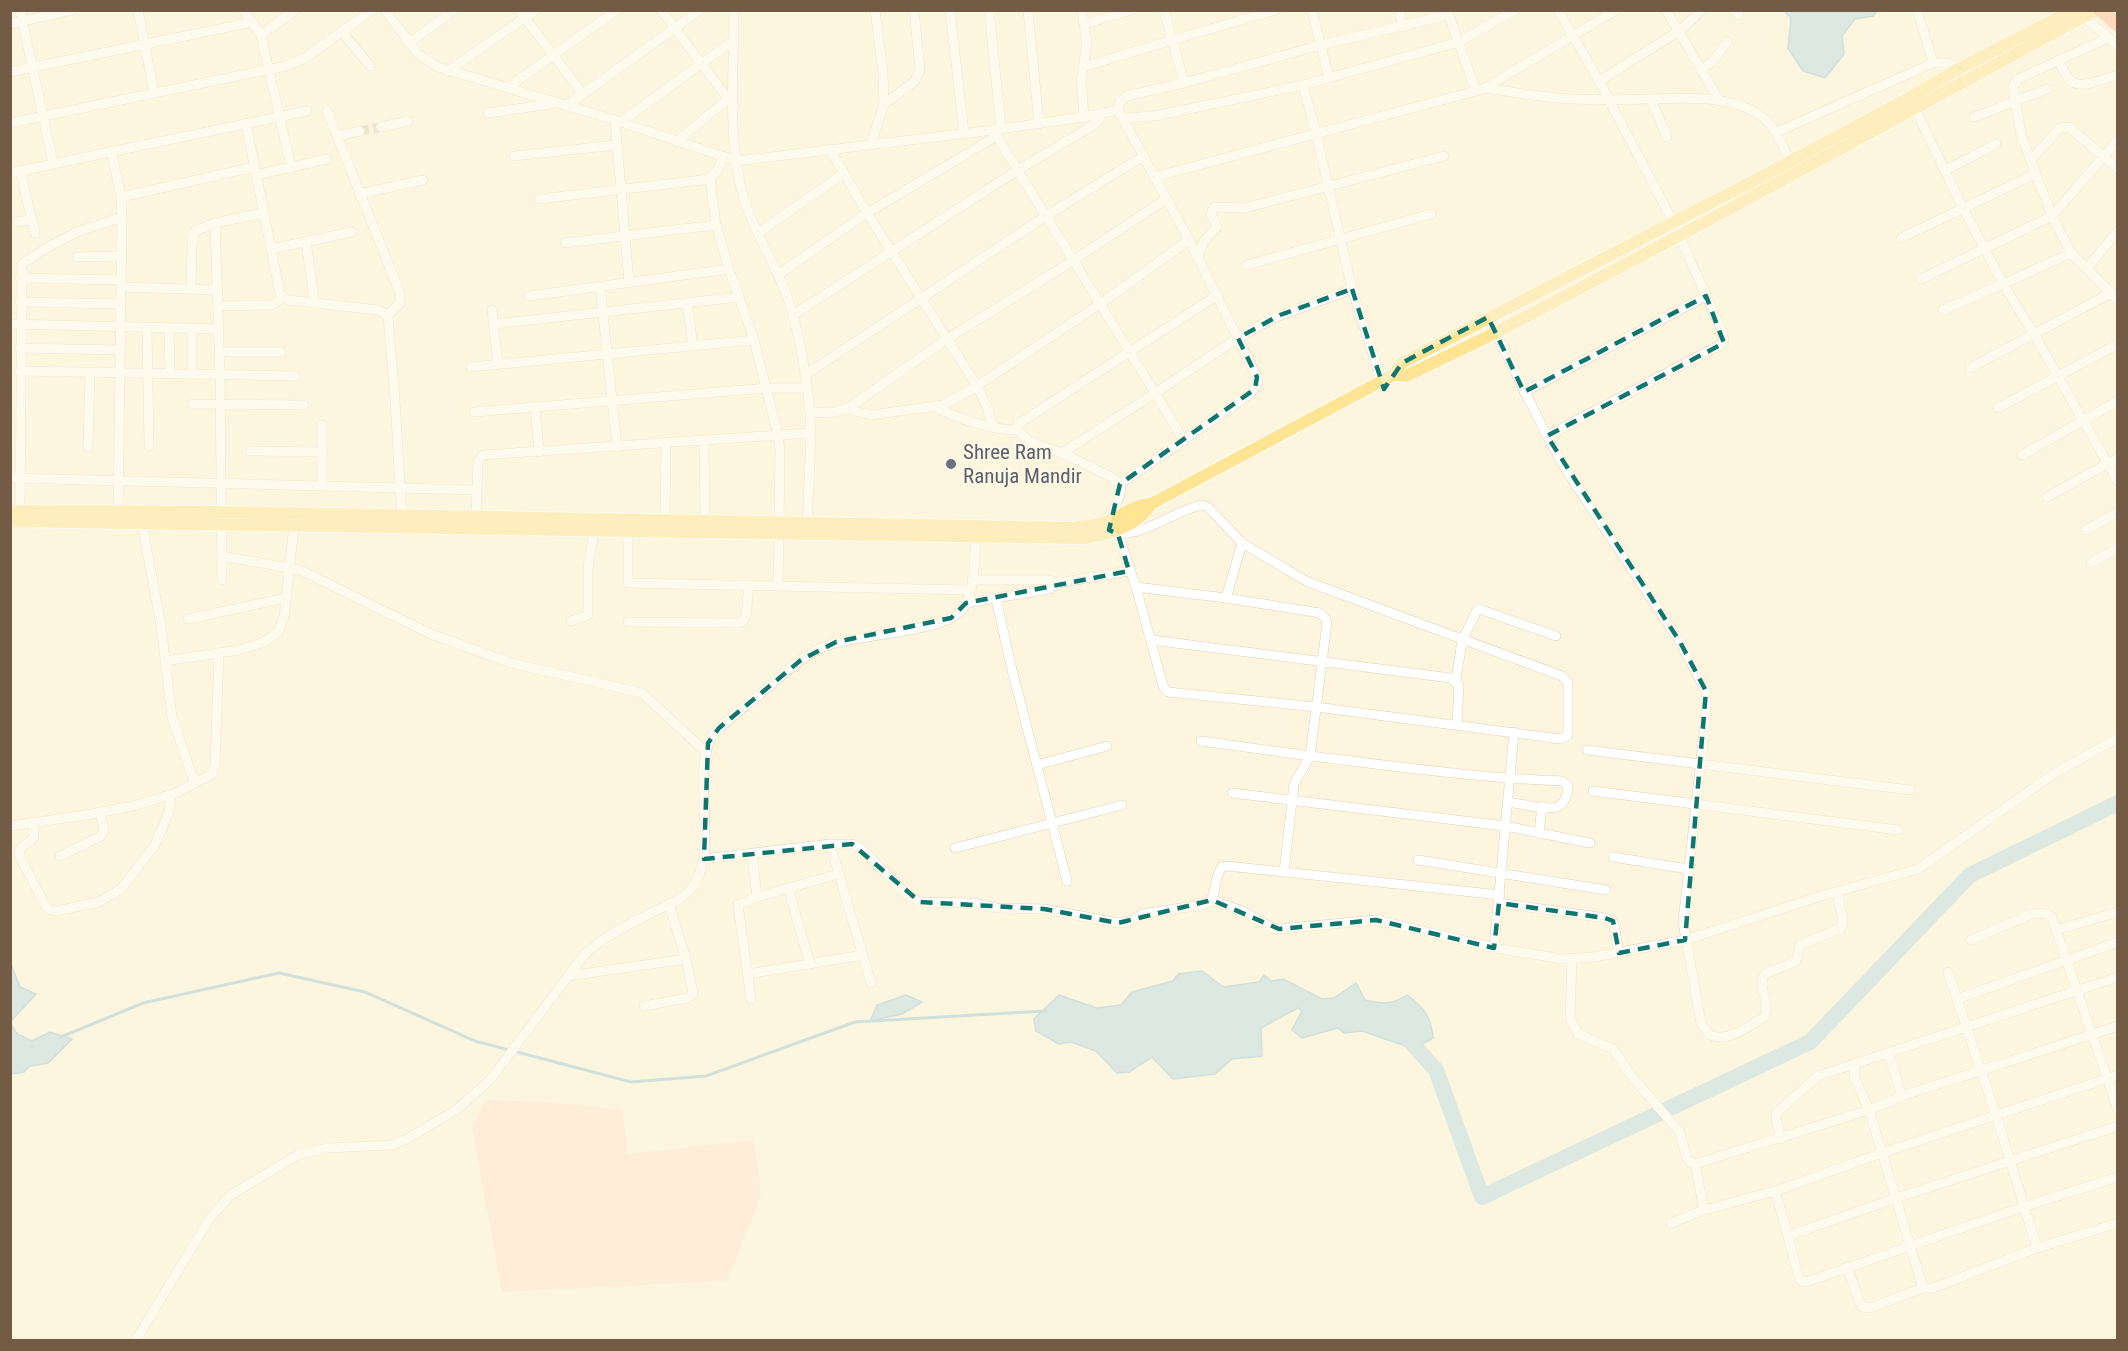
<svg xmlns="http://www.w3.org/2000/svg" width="2128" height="1351" font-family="'Roboto Condensed',sans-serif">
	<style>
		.commercial { fill: #fee4d1 }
		.water { fill: #b3d9e6; stroke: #99c7d8; stroke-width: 1.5 }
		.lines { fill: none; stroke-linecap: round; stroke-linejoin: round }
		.stream { stroke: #99c7d8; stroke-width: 3 }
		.river { stroke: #b3d9e6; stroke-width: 16 }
		.minor-tunnel { stroke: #daceb8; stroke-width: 9; stroke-dasharray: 9 4.5; stroke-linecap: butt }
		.minor-casing { stroke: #e1d1ba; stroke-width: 10 }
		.major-casing { stroke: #fff; stroke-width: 14 }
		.highway-casing { stroke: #fff; stroke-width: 15 }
		.minor { stroke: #fff; stroke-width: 9 }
		.major { stroke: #ffe494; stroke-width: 12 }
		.highway { stroke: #faba92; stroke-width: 14 }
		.marked { fill: none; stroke: #0f766e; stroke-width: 4.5; stroke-dasharray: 12 8; stroke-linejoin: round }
		.worship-dot { fill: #6b7280; stroke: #fff8e5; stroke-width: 2 }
		.labels { text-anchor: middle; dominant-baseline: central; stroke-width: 4.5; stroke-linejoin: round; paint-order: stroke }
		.worship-label { font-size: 21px; fill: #5b616d; stroke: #fff8e5; text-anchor: start }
	</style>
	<rect width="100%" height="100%" fill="#fdf5de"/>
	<path class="commercial" d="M486 1100 550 1102 622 1110 628 1154 754 1140 761 1195 727 1281 502 1292 472 1128Z"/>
	<g class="water">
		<path d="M1784 11H1877L1873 16 1855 19 1842 36 1844 54 1825 78 1803 71 1788 48 1791 18Z"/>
		<path d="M11 964 20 987 36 994 11 1021Z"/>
		<path d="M1202 971 1223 987 1259 982 1264 975 1271 981 1283 979 1322 999 1334 998 1356 983 1365 1000C1382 1004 1392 1005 1407 995 1424 1008 1431 1016 1433 1038L1414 1049 1362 1031 1344 1033 1338 1028 1302 1038 1292 1030 1302 1011 1298 1008 1261 1028 1262 1056 1232 1059 1215 1074 1173 1079 1152 1057 1129 1072 1117 1073 1096 1051 1071 1042 1059 1044 1036 1031 1034 1019 1059 995 1097 1008 1121 1005 1132 992 1173 981 1178 974Z"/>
		<path d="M906 995 922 1002 902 1014 870 1021 877 1005Z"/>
		<path d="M11 1024 17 1034 32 1041 50 1032 72 1039 48 1063 30 1066 24 1072 11 1074Z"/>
	</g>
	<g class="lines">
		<path class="stream" d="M61 1037 143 1003 279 973 365 992 475 1041 631 1082 706 1076 855 1022 1046 1011"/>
		<path class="river" d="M1401 1031 1436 1070 1482 1197 1810 1042 1970 875 2118 803"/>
		<path class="minor-tunnel" d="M360 131 381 127"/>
		<g class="minor-casing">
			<g id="minor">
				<path d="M20 10 53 163"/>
				<path d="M138 10 154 93"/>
				<path d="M243 10 261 35 291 167"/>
				<path d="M385 10 418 54 438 67 615 120 737 161 993 130 1084 117 1118 110"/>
				<path d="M519 10 582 93"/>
				<path d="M661 10 734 107"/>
				<path d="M734 10C734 67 728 128 740 184 750 230 781 269 793 315 801 347 808 382 810 415 812 452 808 491 807 529"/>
				<path d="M950 10 964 133"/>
				<path d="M989 10 1001 129"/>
				<path d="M1028 10 1039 124"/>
				<path d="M1082 10 1087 44 1081 80 1084 117"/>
				<path d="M1164 10 1172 40 1276 10"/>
				<path d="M1312 10 1329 78"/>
				<path d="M1399 10 1403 27"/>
				<path d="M1447 10 1476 91 1485 88C1514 92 1543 98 1572 99 1598 100 1624 100 1650 99 1685 98 1728 95 1758 114 1780 127 1780 148 1794 166"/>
				<path d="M1558 10 1599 81"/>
				<path d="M1666 10 1719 100"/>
				<path d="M1734 10 1739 15"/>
				<path d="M1917 10 1933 63H1946L1960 68"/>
				<path d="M2081 14 2118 46"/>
				<path d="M10 24 72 10"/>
				<path d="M1085 24 1131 10"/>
				<path d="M342 32 370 66"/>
				<path d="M261 35 295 10"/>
				<path d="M2108 38 2018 79 2013 87 2021 135 2052 216 2071 253 2118 300"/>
				<path d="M409 43 454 10"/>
				<path d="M2059 60C2062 67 2065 76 2071 81 2081 90 2106 78 2118 75"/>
				<path d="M1083 67 1172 40 1184 83 1321 45 1448 15"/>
				<path d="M1701 70 1713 61 1727 42"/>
				<path d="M448 71 536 10"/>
				<path d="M10 72 253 22"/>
				<path d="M1303 85 1316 133 1352 289 1382 382"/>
				<path d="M507 88 617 10"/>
				<path d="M1485 88 1616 10"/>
				<path d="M1651 99 1667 137"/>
				<path d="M884 104 915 81 920 69 914 10"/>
				<path d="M1913 105 1963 208 2003 284 2071 253"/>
				<path d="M566 106 700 10"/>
				<path d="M327 111 400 293V303L388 315"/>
				<path d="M488 113 551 104"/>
				<path d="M1974 117 2047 89"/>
				<path d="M1123 118 1155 116 1303 85 1459 42 1515 10"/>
				<path d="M615 120 629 282"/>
				<path d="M621 122 734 40"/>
				<path d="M10 123 286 66 305 58 372 10"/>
				<path d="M246 123 280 294 288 300 378 310 388 315 395 400 402 519"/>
				<path d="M381 127 408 121"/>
				<path d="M993 130 1155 393 1238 338 1271 319 1352 289"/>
				<path d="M1777 132 1933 63"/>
				<path d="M337 136 360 131"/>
				<path d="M676 142 728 99"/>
				<path d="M871 144 884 104 883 73 875 10"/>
				<path d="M830 149 867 213 977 386 988 409 992 427"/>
				<path d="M111 151 121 197 122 217 118 516"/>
				<path d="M514 156 616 145"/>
				<path d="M2030 161 2060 128 2069 127 2118 169"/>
				<path d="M20 170 35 233"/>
				<path d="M1946 170 1996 144"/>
				<path d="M10 173 307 111"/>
				<path d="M256 175 327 159"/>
				<path d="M1154 177 1476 91"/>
				<path d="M710 178 716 225 729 269 754 340 778 435 780 451 779 523"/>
				<path d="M359 194 423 180"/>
				<path d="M121 197 254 167"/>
				<path d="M539 199 702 180C715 177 719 169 723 157"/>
				<path d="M18 222 32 219"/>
				<path d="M215 223 220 374 222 580"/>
				<path d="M758 233 843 174"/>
				<path d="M1901 238 2035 174"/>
				<path d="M306 242 315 303"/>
				<path d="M565 243 716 225"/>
				<path d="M271 249 352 232"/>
				<path d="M77 257 122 256"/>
				<path d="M1198 258 1203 242 1217 227 1211 214 1214 207 1245 208 1444 156"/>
				<path d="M1247 265 1431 214"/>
				<path d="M2087 268 2118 231"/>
				<path d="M779 274 867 213 997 136"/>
				<path d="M20 278 122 280"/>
				<path d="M1921 279 2052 216 2118 140"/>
				<path d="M600 286 617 447"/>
				<path d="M122 287 218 290"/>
				<path d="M191 289 192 242 195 231 215 223 263 213"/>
				<path d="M529 296 729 269"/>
				<path d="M20 302 121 304"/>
				<path d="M687 303 693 346"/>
				<path d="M218 306 272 305 283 298"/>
				<path d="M492 310 498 364"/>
				<path d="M1943 310 2003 284 2034 334 2118 482"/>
				<path d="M793 315 1018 170 1092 126 1099 120 1101 114"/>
				<path d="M1488 317 1547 436 1568 473 1680 642 1706 691V715L1683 922 1701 1023 1710 1035C1728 1043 1749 1026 1764 1017 1772 1003 1756 987 1765 974L1796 961 1800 945 1841 928 1843 920 1837 893"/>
				<path d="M10 324 219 329"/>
				<path d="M494 324 739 297"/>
				<path d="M147 328 149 446"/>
				<path d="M169 328 170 373"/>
				<path d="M20 348 120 350"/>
				<path d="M220 352H281"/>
				<path d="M471 367 754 340"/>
				<path d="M1970 368 2111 293"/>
				<path d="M20 371 295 376"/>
				<path d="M192 374V328"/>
				<path d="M805 375 1046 216 1142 157"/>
				<path d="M1524 392 1706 296"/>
				<path d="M193 404 304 405"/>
				<path d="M535 407 539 452"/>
				<path d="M936 407C960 420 991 430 1018 430"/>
				<path d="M1998 408 2118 344"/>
				<path d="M847 409 947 339 1074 260 1166 199"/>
				<path d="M474 412 766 388H807"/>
				<path d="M810 413 834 412 847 409 871 415 943 405 977 386 1100 304 1189 240"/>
				<path d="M1547 436 1724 343 1723 333 1673 222 1599 81 1679 31 1702 10"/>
				<path d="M704 440 705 522"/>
				<path d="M88 447 90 372"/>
				<path d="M250 451 322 452"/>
				<path d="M1062 453C1049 448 1017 442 1018 424L1216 296"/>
				<path d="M2022 455 2118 401"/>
				<path d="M10 478 477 490"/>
				<path d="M1120 484 1250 394 1258 383 1257 377 1189 240 1118 110 1120 102 1126 96 1184 83"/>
				<path d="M322 485V425"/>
				<path d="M2047 497 2118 458"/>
				<path d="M20 511 22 264 48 247 77 232 122 217"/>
				<path d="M476 518 478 462 483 455 810 433"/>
				<path d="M665 521 666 443"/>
				<path d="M142 523 161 626 172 717 194 782"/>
				<path d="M2086 530 2118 512"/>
				<path d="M628 532V583L970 590"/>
				<path d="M1118 534 1136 587 1163 686 1168 692 1316 707 1561 739 1568 735V683L1562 676 1308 582 1242 543 1208 507 1202 505C1177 509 1137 541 1112 532 1103 507 1124 505 1120 484L1113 478 1062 453 1155 393 1184 441"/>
				<path d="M1242 543 1226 598 1320 613 1325 618 1327 623 1310 756C1394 766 1477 778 1562 781L1568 786C1568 793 1565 804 1557 807 1547 811 1519 803 1507 802"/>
				<path d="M222 556 300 570 431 634 511 663 642 693 707 753"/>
				<path d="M2091 563 2118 548"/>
				<path d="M972 580H1049L1058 583"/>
				<path d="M778 586 779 534"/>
				<path d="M1136 587 1226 598"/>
				<path d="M996 598 1011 666 1067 881"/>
				<path d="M966 603 1049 589 1058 583 1129 571"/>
				<path d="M188 619 286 598"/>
				<path d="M571 621 588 615V568L594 531"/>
				<path d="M628 622 739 623 742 622 746 616 749 585"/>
				<path d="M1151 640 1451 678 1459 685 1457 725"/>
				<path d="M165 661 239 650 264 642 278 632 284 617 294 526"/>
				<path d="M1456 680 1462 641 1476 612 1479 609 1556 636"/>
				<path d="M1201 741 1310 756 1294 784 1284 872"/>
				<path d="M1587 750 1910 790"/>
				<path d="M1037 765 1107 746"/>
				<path d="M1593 791 1898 830"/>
				<path d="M1232 793 1505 826 1590 843"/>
				<path d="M33 822 34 838 20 849 19 855 45 905 48 909 56 911 99 902 121 889 155 845 169 812 171 795"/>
				<path d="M10 826 86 815 133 806 176 793 212 774 215 765 219 653"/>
				<path d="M1539 833 1542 806"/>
				<path d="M830 844 871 983"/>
				<path d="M955 848 1122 805"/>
				<path d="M752 854 757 897"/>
				<path d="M60 856 101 836 104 829 100 813"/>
				<path d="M1613 857 1688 869"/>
				<path d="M704 859 830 844H852L864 851 907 895 920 902 973 903 996 908 1044 909 1118 923 1129 922 1142 914 1207 904C1218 895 1213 878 1222 867L1227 866 1500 895"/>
				<path d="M1418 860 1606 890"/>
				<path d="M788 888 810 964"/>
				<path d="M1212 900 1242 911 1272 928 1279 929 1376 920 1494 948 1563 959 1594 957 1685 940 1818 897 1918 869 2055 773 2118 738"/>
				<path d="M1499 903 1605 918 1614 924 1619 953"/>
				<path d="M2056 930 2118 912"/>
				<path d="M1971 940 2034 913 2048 914 2052 918 2118 1110"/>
				<path d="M1494 948 1514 732"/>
				<path d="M1572 959 1570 1018 1578 1034 1613 1049 1633 1078 1679 1131 1687 1158 1690 1162 1695 1164 1869 1110 1902 1096 2118 1026"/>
				<path d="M1948 972 1996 1115 2037 1248"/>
				<path d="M748 974 863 955"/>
				<path d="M568 976 686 959"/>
				<path d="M751 999 738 905 757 897 838 874"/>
				<path d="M1957 999 2118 942"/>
				<path d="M644 1006 687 998 693 994 686 959 669 904"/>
				<path d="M1888 1053 1902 1096"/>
				<path d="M1855 1065 1854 1076 1869 1110 1923 1288"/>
				<path d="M1781 1139 1776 1118 1777 1112 1818 1076 2118 977"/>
				<path d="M1695 1164 1704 1210"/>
				<path d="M1775 1191 1788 1236 1896 1198 2118 1126"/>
				<path d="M1671 1223 1704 1210 1775 1191 1882 1153 2118 1075"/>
				<path d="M1788 1236 1799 1278 1802 1281 1806 1282 2023 1207 2118 1177"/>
				<path d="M1847 1267 1860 1303 1862 1307 1870 1308 1923 1288H1933L2037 1248 2118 1223"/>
				<path d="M136 1340 210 1218 231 1195 298 1155 328 1148 391 1145 407 1139 456 1110 491 1079 584 955C605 935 630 924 655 911 666 906 679 901 687 893 724 858 689 778 712 736 726 720 744 708 760 694 781 677 801 655 826 646 858 634 941 633 962 610 976 593 975 552 976 530"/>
			</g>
		</g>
		<g class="major-casing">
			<g id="major">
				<path d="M1393 375 1406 376 1495 333 1705 222 2096 10"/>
				<path d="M10 511 220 512 1072 528C1084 527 1095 526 1106 522 1121 517 1135 503 1151 504L1393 375 1402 363 1761 177 1909 98 1960 68 2073 10"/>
				<path d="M10 521 1081 538C1105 536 1138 526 1151 504"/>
			</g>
		</g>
		<g class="highway-casing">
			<path id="highway" d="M2101 10 2118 25"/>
		</g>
		<use href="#minor" class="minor"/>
		<use href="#major" class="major"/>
		<use href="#highway" class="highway"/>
	</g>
	<path d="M0 0H2128V1351H0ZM1352 289 1384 389 1402 363 1488 317 1524 392 1706 296 1724 343 1547 436 1680 642 1706 691 1685 940 1619 953 1613 921 1605 918 1499 903 1494 948 1376 920 1279 929 1212 900 1118 923 1044 909 920 902 852 844 704 859 708 743 719 728 801 660 836 642 951 618 966 603 1129 571 1118 534 1109 530 1120 484 1255 389 1257 377 1238 338 1280 315Z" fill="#fdf5de" fill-opacity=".55" fill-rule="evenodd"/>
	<path class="marked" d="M1352 289 1384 389 1402 363 1488 317 1524 392 1706 296 1724 343 1547 436 1680 642 1706 691 1685 940 1619 953 1613 921 1605 918 1499 903 1494 948 1376 920 1279 929 1212 900 1118 923 1044 909 920 902 852 844 704 859 708 743 719 728 801 660 836 642 951 618 966 603 1129 571 1118 534 1109 530 1120 484 1255 389 1257 377 1238 338 1280 315Z"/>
	<circle class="worship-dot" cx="951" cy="464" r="6"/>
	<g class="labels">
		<g class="worship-label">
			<text x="963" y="452">Shree Ram<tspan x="963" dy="24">Ranuja Mandir</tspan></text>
		</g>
	</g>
	<rect width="2128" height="1351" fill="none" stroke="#735b46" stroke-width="24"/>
</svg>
